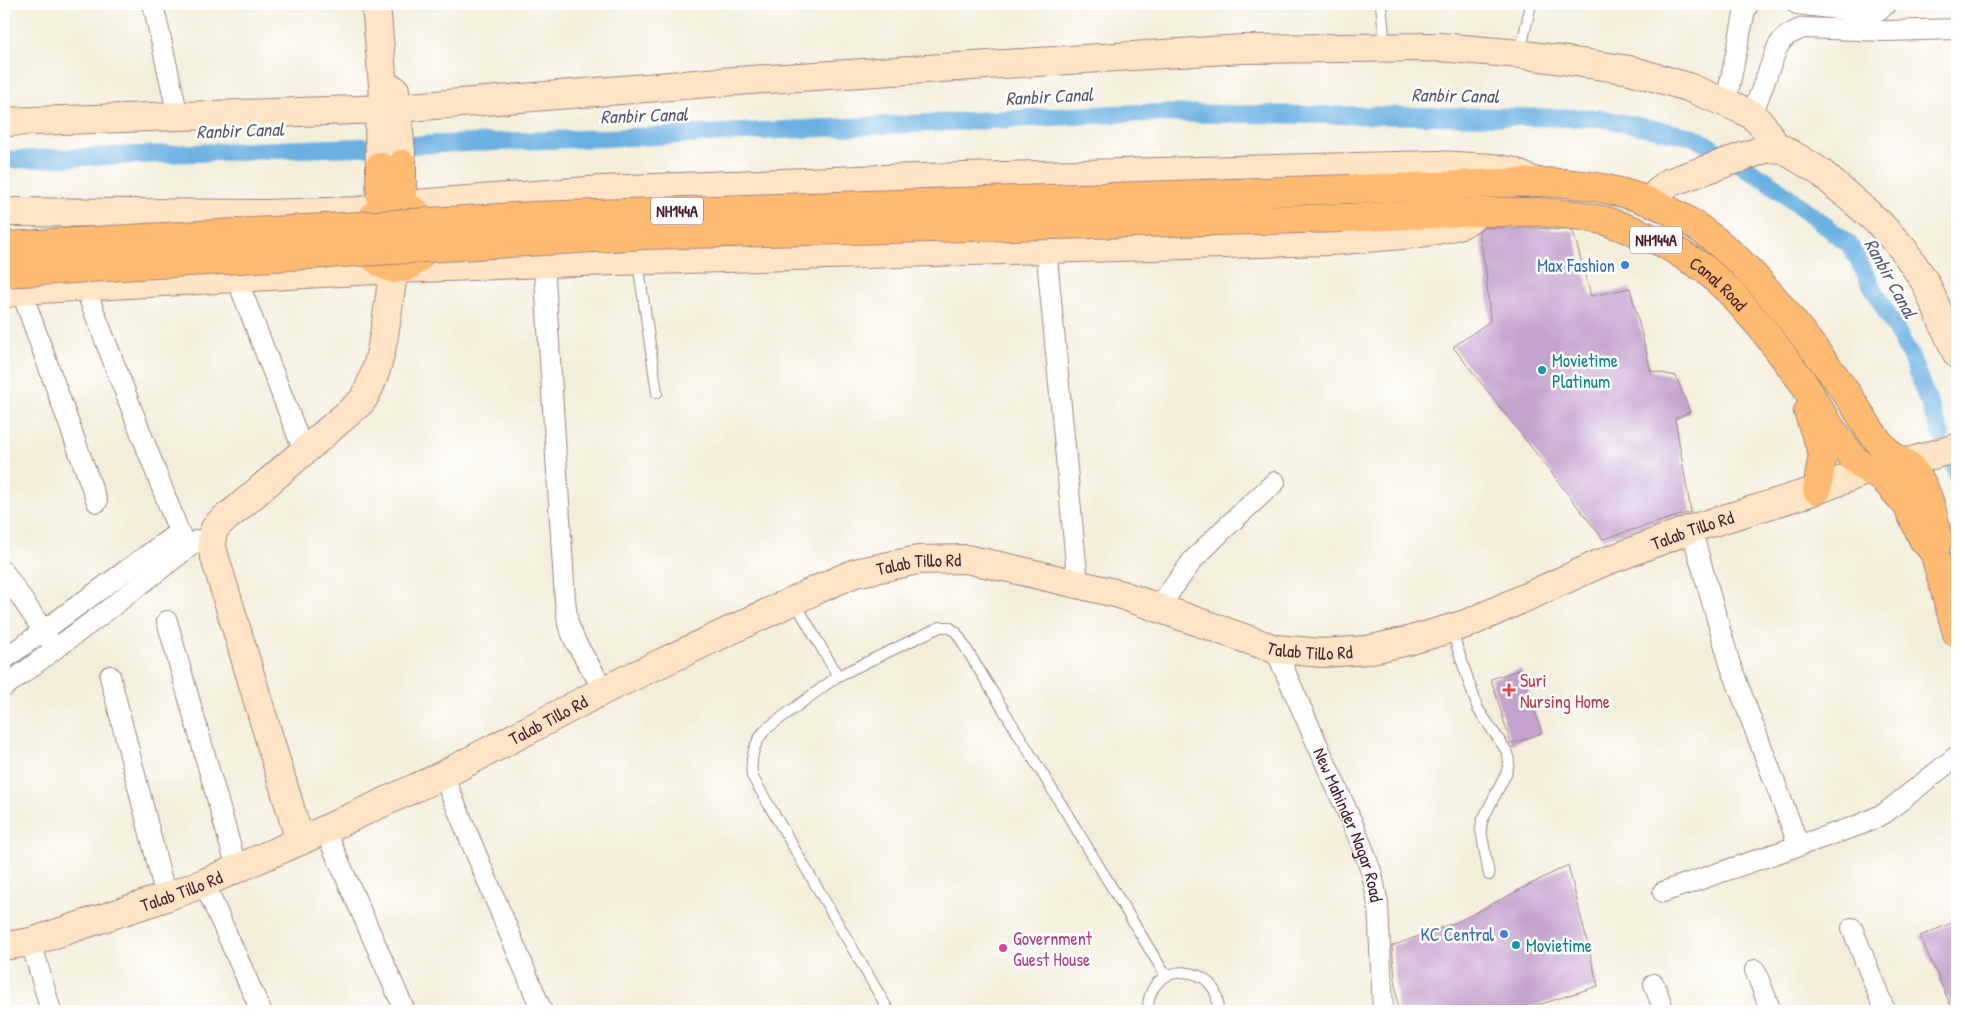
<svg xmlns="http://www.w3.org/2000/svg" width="1961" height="1015" font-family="'Patrick Hand',sans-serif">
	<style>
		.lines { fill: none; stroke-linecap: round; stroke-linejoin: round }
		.canal { stroke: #6bb0e1; stroke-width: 18 }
		.building { fill: #c3a2cd }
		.lane-casing { stroke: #9e8682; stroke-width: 12 }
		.street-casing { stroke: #9e8682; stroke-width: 22 }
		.secondary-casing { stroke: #9e8682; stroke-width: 30 }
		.highway-casing { stroke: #9e8682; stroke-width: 30 }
		.lane { stroke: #fff; stroke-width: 10 }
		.street { stroke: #fff; stroke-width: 20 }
		.secondary { stroke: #ffe4c6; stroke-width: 28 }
		.highway { stroke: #ffbb71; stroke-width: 28 }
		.highway-bridge-casing { stroke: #9e8682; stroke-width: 30; stroke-linecap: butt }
		.highway-bridge { stroke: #ffbb71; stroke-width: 28 }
		.shop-dot { fill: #3f7fe0; stroke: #fff; stroke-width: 2 }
		.culture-dot { fill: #0f9aa8; stroke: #fff; stroke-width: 2 }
		.health-dot { fill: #e0444e; stroke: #fff; stroke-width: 2 }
		.hotel-dot { fill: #d1479c; stroke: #fff; stroke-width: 2 }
		.labels { text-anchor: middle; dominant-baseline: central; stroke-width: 5; stroke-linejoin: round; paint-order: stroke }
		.shield { fill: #fff; stroke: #80626b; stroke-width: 1 }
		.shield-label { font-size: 16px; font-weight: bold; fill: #4a1f2b }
		.shop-label { font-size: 18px; fill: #366cbe; stroke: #fff; text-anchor: end }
		.street-label { font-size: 18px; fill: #4a1f2b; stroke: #fff }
		.culture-label { font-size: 18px; fill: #0d838f; stroke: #fff; text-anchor: start }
		.health-label { font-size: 18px; fill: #be3a42; stroke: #fff; text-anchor: start }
		.hotel-label { font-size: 18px; fill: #b23c85; stroke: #fff; text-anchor: start }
		.water-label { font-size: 19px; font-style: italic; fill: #575974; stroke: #fff }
	</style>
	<rect width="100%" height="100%" fill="#fff"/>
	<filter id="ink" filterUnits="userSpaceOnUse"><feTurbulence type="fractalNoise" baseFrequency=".02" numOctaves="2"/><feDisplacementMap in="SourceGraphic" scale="10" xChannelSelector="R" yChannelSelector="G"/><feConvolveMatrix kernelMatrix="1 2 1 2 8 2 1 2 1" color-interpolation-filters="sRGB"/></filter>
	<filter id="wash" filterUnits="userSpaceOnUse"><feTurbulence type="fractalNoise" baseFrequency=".0096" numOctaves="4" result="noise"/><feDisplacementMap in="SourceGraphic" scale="20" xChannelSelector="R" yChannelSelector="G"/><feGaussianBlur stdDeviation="1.12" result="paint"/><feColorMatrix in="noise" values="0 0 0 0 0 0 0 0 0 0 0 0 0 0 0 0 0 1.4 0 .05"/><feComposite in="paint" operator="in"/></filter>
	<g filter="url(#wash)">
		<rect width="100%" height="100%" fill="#f3eeda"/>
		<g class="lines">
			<g class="canal">
				<path d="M4 160 660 136 1136 113 1599 118 1694 137 1766 180 1849 244 1911 357 1941 435"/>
				<path d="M1955 468 1957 474"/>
			</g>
		</g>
		<g id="blocks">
			<g class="building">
				<path d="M1484 228H1536L1573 231 1591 296 1630 288 1651 371 1676 376 1690 412 1675 419 1691 512 1603 539 1453 347 1490 321 1486 272 1479 231Z"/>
				<path d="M1521 669 1542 733 1511 744 1491 679Z"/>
				<path d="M1568 865 1598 986 1519 1011H1398L1392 946 1457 922Z"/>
				<path d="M1957 921V1011H1953L1920 936Z"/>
			</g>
		</g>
	</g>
	<g filter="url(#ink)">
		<use href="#blocks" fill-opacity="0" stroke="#9e8682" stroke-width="1"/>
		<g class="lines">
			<g class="lane-casing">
				<g id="lane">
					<path d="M1381 4 1385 46"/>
					<path d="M1520 53 1531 4"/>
					<path d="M638 262 657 393"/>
					<path d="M794 601 838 676 766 729C754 743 750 757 752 776L889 1011"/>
					<path d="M1451 629 1478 709 1508 753 1509 763 1506 774 1482 821 1481 830 1489 875"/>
					<path d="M838 676 940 627H949L956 632 1166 976"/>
					<path d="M1148 1011C1147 955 1225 964 1217 1011"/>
				</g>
			</g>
			<g class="street-casing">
				<g id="street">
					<path d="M153 4 178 116"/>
					<path d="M1797 4 1870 13 1879 11 1886 4"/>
					<path d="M1726 102 1745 10 1749 4"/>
					<path d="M1752 115 1777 48C1783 36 1791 33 1803 28L1886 31 1957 29"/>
					<path d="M1046 248 1078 584"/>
					<path d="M544 263 565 600 568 624 576 643 604 690"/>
					<path d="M237 279 304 452"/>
					<path d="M85 288 179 532 187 548"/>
					<path d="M21 290 97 502"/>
					<path d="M1691 529 1730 664 1799 846"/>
					<path d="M4 572 50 641"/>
					<path d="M1158 608 1193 560 1223 530 1275 482"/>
					<path d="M167 621 237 869"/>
					<path id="s1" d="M1275 649 1358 836 1372 874 1378 904 1383 1011"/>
					<path d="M6 658 179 532"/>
					<path d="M110 676 166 897"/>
					<path d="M4 687 105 612 198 540"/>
					<path d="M443 775 542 1011"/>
					<path d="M325 830 405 1011"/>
					<path d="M204 883 261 1011"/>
					<path d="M1663 892 1862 824 1885 813 1957 756"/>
					<path d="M1852 928 1885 1011"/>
					<path d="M31 942 51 1011"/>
					<path d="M1755 970 1771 1011"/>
					<path d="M1654 984 1664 1011"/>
				</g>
			</g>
			<g class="secondary-casing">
				<g id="secondary">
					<path d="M376 4 385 109 379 119 380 166"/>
					<path d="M395 90 402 164"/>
					<path d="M4 122 385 109 720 82 1242 49 1440 47 1520 54 1630 70 1688 87 1738 108 1752 115 1763 126 1777 148"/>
					<path d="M1649 201 1668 183 1765 149 1781 148 1819 171 1879 223 1903 249 1925 282 1957 354"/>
					<path d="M4 212 265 214 359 211 388 206 601 190 883 179 1437 165 1492 168 1511 171 1533 181"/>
					<path d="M4 294 21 290 394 269 544 263 1330 241 1415 234 1447 228 1464 223 1479 212"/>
					<path d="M300 841 213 551C208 527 219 523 236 510L361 402C384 370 387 308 394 269"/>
					<path id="s2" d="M4 946 31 942 166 897 204 883 300 841 443 775 604 690 816 590 855 573 918 560 966 559 1009 568 1119 594 1275 649 1323 653 1367 650 1408 641 1469 623 1599 564 1691 529 1817 490 1868 470 1904 463 1957 448"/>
				</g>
			</g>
			<g class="highway-casing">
				<g id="highway">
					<path d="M402 164V205C437 217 437 253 404 268"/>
					<path d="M380 166 381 208C357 230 362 260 394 269"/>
					<path d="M1350 189C1387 188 1424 187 1460 185 1515 182 1570 178 1623 193 1704 214 1759 276 1807 340 1825 363 1843 386 1858 411 1867 426 1877 442 1890 454 1897 459 1906 463 1912 469 1928 487 1934 517 1938 540L1936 546"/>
					<path id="s3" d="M1343 218 1479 212H1537L1575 215 1603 220 1637 232 1665 244 1705 269 1731 293 1761 327 1802 381 1830 427 1854 459 1868 470 1883 478 1907 505 1923 539 1934 552 1957 633"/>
					<path d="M1808 412 1823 454 1817 490"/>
				</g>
			</g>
			<use href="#lane" class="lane"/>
			<use href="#street" class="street"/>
			<use href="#secondary" class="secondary"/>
			<use href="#highway" class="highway"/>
			<g class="highway-bridge-casing">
				<g id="highway-bridge">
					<path d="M4 246 535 216 1350 189"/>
					<path d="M4 273 645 235 1343 218"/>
				</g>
			</g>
			<use href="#highway-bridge" class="highway-bridge"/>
		</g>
	</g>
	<g class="shop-dot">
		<circle cx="1625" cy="265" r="5"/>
		<circle cx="1504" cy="934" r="5"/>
	</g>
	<g class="culture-dot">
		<circle cx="1542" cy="370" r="5"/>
		<circle cx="1516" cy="945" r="5"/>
	</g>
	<path class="health-dot" d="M1506.5 682.5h5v5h5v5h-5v5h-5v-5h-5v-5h5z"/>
	<circle class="hotel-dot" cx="1003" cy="948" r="5"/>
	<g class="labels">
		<g class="shield">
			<rect x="651" y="197.5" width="52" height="27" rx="4"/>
			<rect x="1630" y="226.5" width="52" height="27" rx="4"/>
		</g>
		<g class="shield-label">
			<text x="677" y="211">NH144A</text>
			<text x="1656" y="240">NH144A</text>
		</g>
		<g class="shop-label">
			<text x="1615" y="265">Max Fashion</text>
			<text x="1494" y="934">KC Central</text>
		</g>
		<g class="street-label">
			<text stroke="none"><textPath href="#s3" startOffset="394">Canal Road</textPath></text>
			<text stroke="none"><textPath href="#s2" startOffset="1806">Talab Tillo Rd</textPath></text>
			<text stroke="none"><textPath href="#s2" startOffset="996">Talab Tillo Rd</textPath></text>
			<text stroke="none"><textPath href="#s2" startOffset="1401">Talab Tillo Rd</textPath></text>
			<text stroke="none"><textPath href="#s2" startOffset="591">Talab Tillo Rd</textPath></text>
			<text stroke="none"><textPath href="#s1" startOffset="191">New Mahinder Nagar Road</textPath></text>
			<text stroke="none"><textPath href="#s2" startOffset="186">Talab Tillo Rd</textPath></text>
		</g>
		<g class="culture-label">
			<text x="1552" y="360">Movietime<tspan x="1552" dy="21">Platinum</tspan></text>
			<text x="1526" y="945">Movietime</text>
		</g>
		<g class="health-label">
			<text x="1520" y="680">Suri<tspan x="1520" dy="21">Nursing Home</tspan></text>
		</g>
		<g class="hotel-label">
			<text x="1013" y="938">Government<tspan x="1013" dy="21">Guest House</tspan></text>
		</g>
		<g class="water-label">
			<text transform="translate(1455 95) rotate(1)">Ranbir Canal</text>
			<text transform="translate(1049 96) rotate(-3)">Ranbir Canal</text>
			<text transform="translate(644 115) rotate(-2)">Ranbir Canal</text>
			<text transform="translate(240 130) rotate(-2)">Ranbir Canal</text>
			<text transform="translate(1891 278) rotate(61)">Ranbir Canal</text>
		</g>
	</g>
	<rect width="1961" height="1015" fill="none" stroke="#fff" stroke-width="20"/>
</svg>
